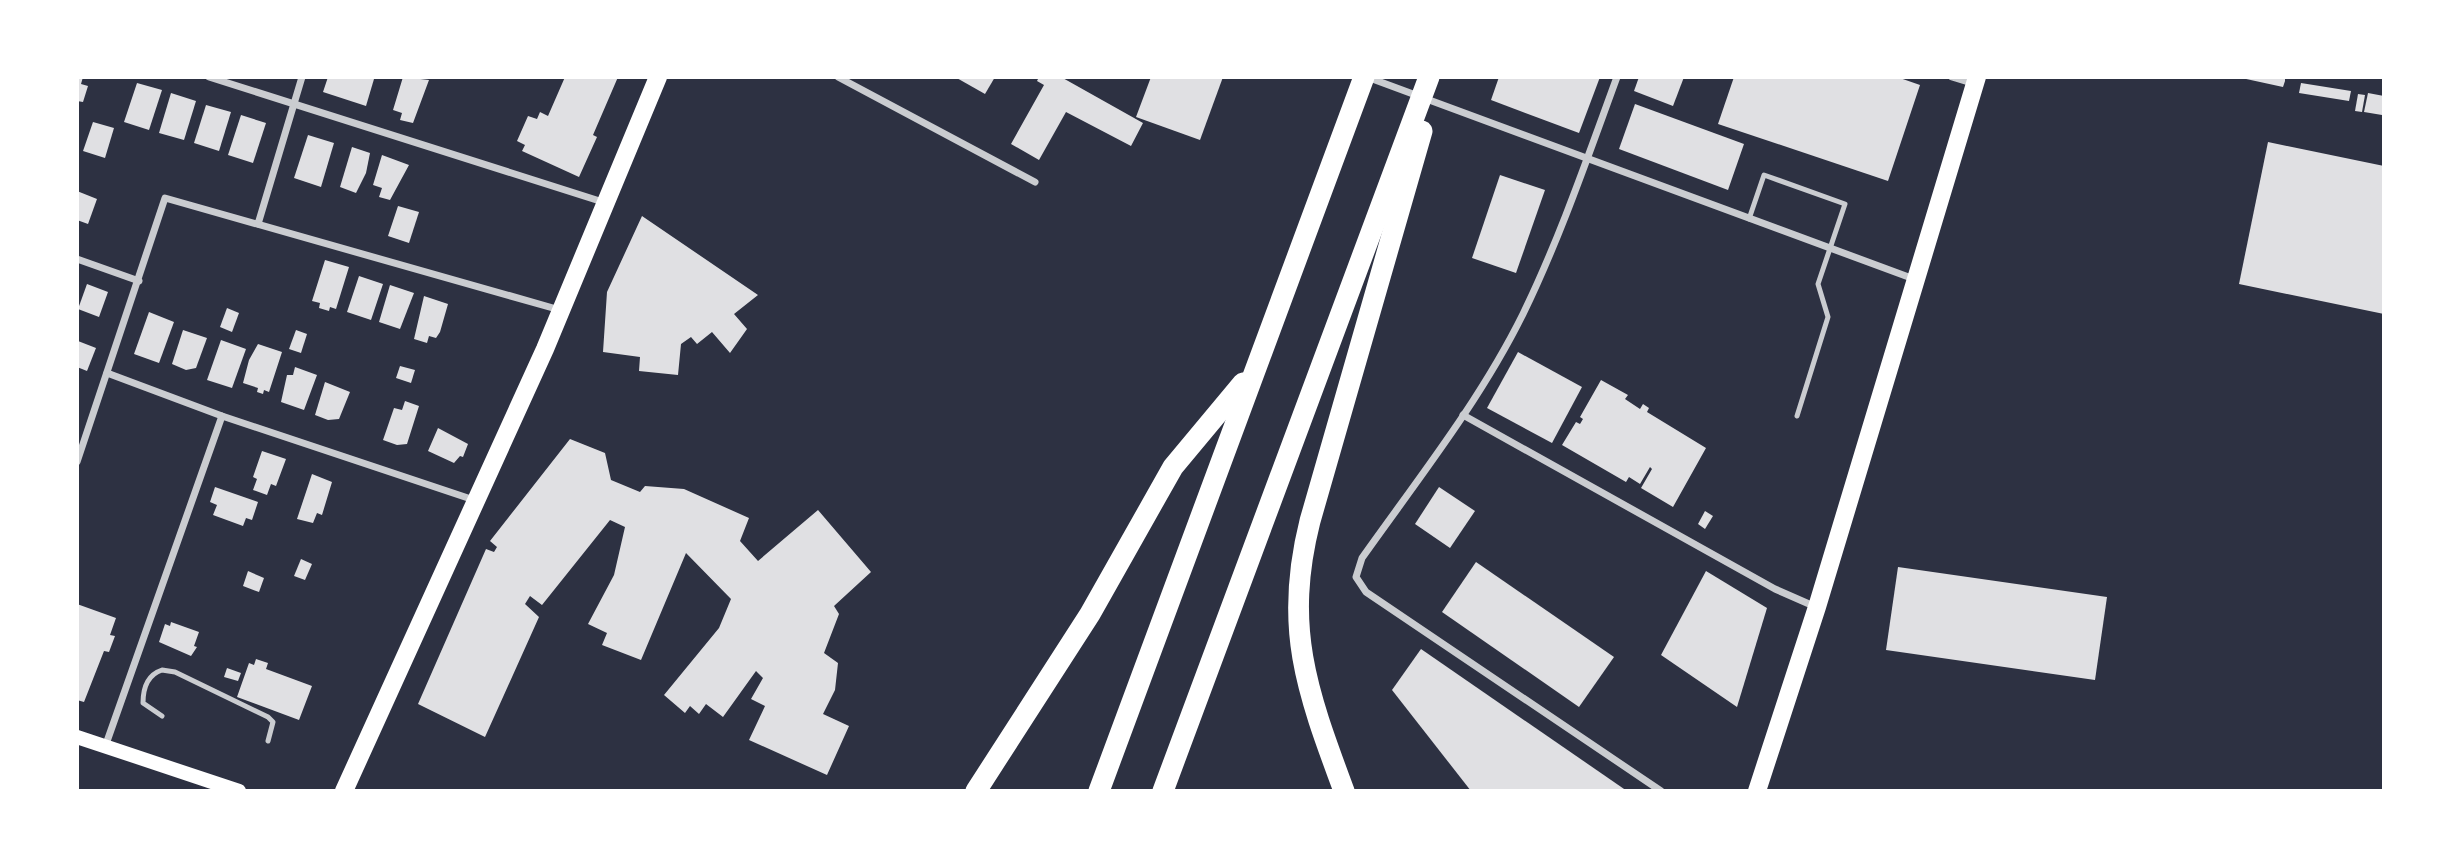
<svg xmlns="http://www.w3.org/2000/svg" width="2461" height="868" font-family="'Work Sans',sans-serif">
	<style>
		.building { fill: #e0e0e3 }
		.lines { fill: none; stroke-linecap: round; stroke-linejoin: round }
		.service { stroke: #caccd0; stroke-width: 5 }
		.minor { stroke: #caccd0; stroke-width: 7 }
		.secondary { stroke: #fff; stroke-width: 14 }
		.primary { stroke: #fff; stroke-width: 18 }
		.motorway { stroke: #fff; stroke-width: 21 }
	</style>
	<rect width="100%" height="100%" fill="#2d3142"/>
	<g class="building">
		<path d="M77 77H83L81 84 88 86 83 102 77 101Z"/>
		<path d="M328 77 374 79 366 106 323 92Z"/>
		<path d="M403 77 429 80 413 123 400 120 402 113 393 110Z"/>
		<path d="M565 77H618L593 135 597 137 579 177 522 151 525 145 517 141 528 116 537 119 540 112 548 116Z"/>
		<path d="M955 77H995L985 94Z"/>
		<path d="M1039 77H1061L1143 123 1131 146 1066 112 1039 160 1011 144 1044 85 1037 81Z"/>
		<path d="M1151 77H1223L1200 140 1136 117Z"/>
		<path d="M1499 77H1600L1579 133 1491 100Z"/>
		<path d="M1639 77H1684L1673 106 1634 91Z"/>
		<path d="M1734 77H1897L1920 85 1888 181 1718 124Z"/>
		<path d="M2237 77H2285V81L2283 87Z"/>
		<path d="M137 83 162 90 149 130 124 122Z"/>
		<path d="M2301 83 2351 91 2349 101 2299 93Z"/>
		<path d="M171 93 196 101 184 140 159 133Z"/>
		<path d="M2368 93 2384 96 2382 115 2364 112Z"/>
		<path d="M2358 94 2365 95 2362 112 2355 111Z"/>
		<path d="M1635 104 1744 144 1728 190 1619 149Z"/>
		<path d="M206 105 231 112 219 151 194 143Z"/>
		<path d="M241 115 266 123 253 163 228 155Z"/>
		<path d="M93 122 114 128 105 158 83 151Z"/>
		<path d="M308 135 334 143 321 187 294 178Z"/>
		<path d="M2268 142 2384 166V314L2239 284Z"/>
		<path d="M352 147 370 153 366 173 356 193 340 187Z"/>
		<path d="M382 155 409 165 390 200 379 197 382 188 373 185Z"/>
		<path d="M1500 175 1545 190 1516 273 1472 258Z"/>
		<path d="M77 191 97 199 88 224 77 220Z"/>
		<path d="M398 206 419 212 409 243 388 236Z"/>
		<path d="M642 216 758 295 734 314 747 329 730 353 712 332 697 344 691 337 681 344 678 375 639 371 640 357 603 352 607 292Z"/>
		<path d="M325 260 349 267 336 309 330 307 329 311 319 308 320 303 312 301Z"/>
		<path d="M359 276 383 284 371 320 347 312Z"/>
		<path d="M87 284 108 292 99 317 78 309Z"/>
		<path d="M390 285 414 293 400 329 379 322Z"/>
		<path d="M424 296 448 304 440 332 436 338 429 336 427 343 414 339Z"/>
		<path d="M227 308 239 313 232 332 220 327Z"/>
		<path d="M149 312 174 322 159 363 134 354Z"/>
		<path d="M183 330 207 338 196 368 186 370 172 364Z"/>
		<path d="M296 330 307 334 301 353 289 349Z"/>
		<path d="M221 340 246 349 232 388 207 380Z"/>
		<path d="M78 341 96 348 87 371 77 367Z"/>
		<path d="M258 344 282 352 269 392 264 390 263 394 257 392 258 388 243 383 249 360Z"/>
		<path d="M1518 352 1582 387 1552 443 1487 408Z"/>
		<path d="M400 366 415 370 411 383 396 378Z"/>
		<path d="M295 367 317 375 304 410 281 402 287 375H293Z"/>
		<path d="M1601 380 1628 395 1625 399 1640 409 1643 404 1649 408 1647 412 1706 448 1673 507 1641 488 1652 469 1650 467 1640 484 1629 477 1626 482 1562 445 1576 422 1580 424 1583 419 1580 417Z"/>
		<path d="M325 382 350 392 339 419 328 420 315 415Z"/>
		<path d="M405 401 419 406 407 444 397 445 383 440 394 408 402 410Z"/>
		<path d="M438 428 468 444 463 457 460 456 454 463 428 451Z"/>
		<path d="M570 439 605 453 611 480 640 492 645 486 684 489 749 518 740 541 758 561 818 510 871 572 834 606 839 614 824 653 838 663 835 690 823 714 849 726 827 775 749 740 765 706 751 699 763 678 756 671 723 717 706 704 699 714 690 706 685 713 664 695 719 628 731 599 686 553 641 660 602 645 607 633 588 624 614 575 625 527 610 520 542 605 530 596 525 604 539 617 485 737 418 704 486 549 494 552 497 547 490 541Z"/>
		<path d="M262 451 286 459 276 486 271 484 267 495 253 490 257 479 253 477Z"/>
		<path d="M312 474 332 482 322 515 317 513 313 523 297 519Z"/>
		<path d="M215 487 258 502 252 520 246 518 243 526 213 515 217 505 210 502Z"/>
		<path d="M1439 487 1475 511 1450 548 1415 524Z"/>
		<path d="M1705 511 1713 516 1705 529 1698 524Z"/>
		<path d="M301 559 312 564 305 580 294 576Z"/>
		<path d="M1476 562 1614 657 1579 707 1442 612Z"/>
		<path d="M1898 567 2107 597 2095 680 1886 650Z"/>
		<path d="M248 571 264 578 259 592 243 586Z"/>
		<path d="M1706 571 1767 608 1737 707 1661 655Z"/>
		<path d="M77 604 116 618 110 635 115 636 109 652 104 651 84 702 77 700Z"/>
		<path d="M171 622 199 632 194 646 197 647 191 656 159 642 165 624 170 626Z"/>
		<path d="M1421 649 1627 791H1471L1392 690Z"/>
		<path d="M256 659 268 663 266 669 312 686 299 720 237 697 249 663 254 665Z"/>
		<path d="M227 668 241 673 238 681 224 677Z"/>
	</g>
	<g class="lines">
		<g class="service">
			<path d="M1749 219 1764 175 1845 204 1818 284 1828 317 1797 416"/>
			<path d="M162 716 143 703C143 689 147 675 162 670L175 672 268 717 273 722 268 741"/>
		</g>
		<g class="minor">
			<path d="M209 77 606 203"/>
			<path d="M838 77 1035 182"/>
			<path d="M1367 77 1914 279"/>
			<path d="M1617 77C1588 156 1560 238 1523 314 1480 401 1418 479 1362 558L1356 577 1366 592 1661 791"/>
			<path d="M1952 77 1975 84"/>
			<path d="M258 224 302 77"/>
			<path d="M77 259 139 281"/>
			<path d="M107 373 222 416 474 500"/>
			<path d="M1463 415 1775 589 1816 607"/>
			<path d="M77 462 165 198 560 310"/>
			<path d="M105 747 222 416"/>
		</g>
		<path class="secondary" d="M77 737 239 791"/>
		<g class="primary">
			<path d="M344 791 545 349 658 77"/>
			<path d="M1757 791 1817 607 1977 77"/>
		</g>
		<g class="motorway">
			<path d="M976 791 1090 614 1173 467 1243 383"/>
			<path d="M1099 791 1364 77"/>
			<path d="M1163 791 1429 77"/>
			<path d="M1344 791C1307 691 1283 628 1310 521L1422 131"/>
		</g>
	</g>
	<rect width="2461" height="868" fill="none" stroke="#ffffff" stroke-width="158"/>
</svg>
